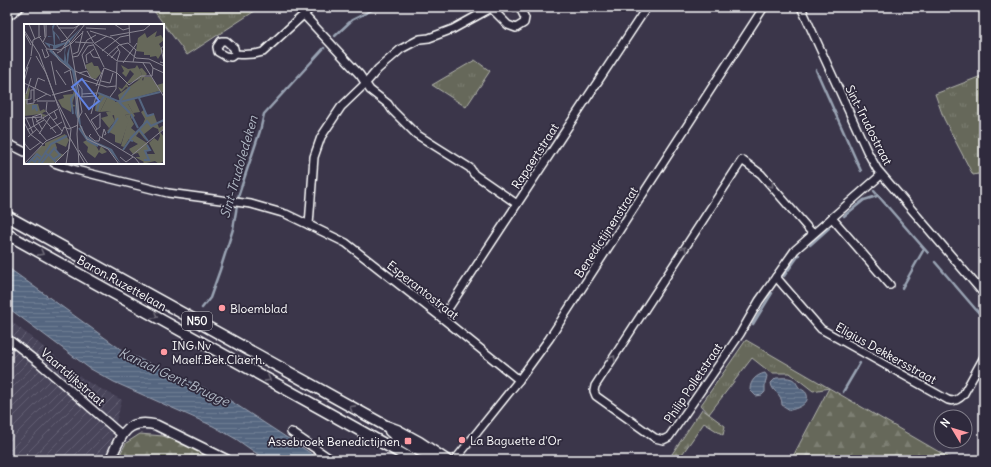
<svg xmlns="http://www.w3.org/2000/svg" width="991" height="467" font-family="Delius,sans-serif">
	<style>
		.industrial { fill: url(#industrial-furrows) }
		.grass { fill: url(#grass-tufts); stroke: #b2b4ac }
		.forest { fill: url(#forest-firs); stroke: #b2b4ac }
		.water { fill: url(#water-rules); stroke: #99a3b3 }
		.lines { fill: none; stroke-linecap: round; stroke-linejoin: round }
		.stream { stroke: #99a3b3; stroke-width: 2.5 }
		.street-casing { stroke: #fff; stroke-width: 10 }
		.secondary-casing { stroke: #fff; stroke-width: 12 }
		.primary-casing { stroke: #fff; stroke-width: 13 }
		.street { stroke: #2f2a3d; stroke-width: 7 }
		.secondary { stroke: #2f2a3d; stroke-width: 9 }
		.primary { stroke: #2f2a3d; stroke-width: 10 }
		.oneway { stroke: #6d6a77 }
		.poi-dot { fill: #ff9aa2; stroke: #2f2a3d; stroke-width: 1.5 }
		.labels { text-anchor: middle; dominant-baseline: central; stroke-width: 3.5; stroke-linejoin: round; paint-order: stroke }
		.shield { fill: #2f2a3d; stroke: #c1bfc5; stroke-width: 1 }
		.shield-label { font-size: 11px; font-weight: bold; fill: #fff }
		.street-label { font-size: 12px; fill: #fff; stroke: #2f2a3d }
		.poi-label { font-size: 12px; fill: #fff; stroke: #2f2a3d; text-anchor: start }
		.water-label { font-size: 13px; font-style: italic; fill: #b2bac6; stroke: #2f2a3d }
		.inset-river { fill: none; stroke: #556680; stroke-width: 2 }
		.inset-road { fill: none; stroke: #898692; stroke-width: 1 }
		.view { fill: #6183e4; fill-opacity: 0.15; stroke: #6183e4; stroke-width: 2 }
		.inset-edge { fill: none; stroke: #fff; stroke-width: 2 }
	</style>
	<defs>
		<pattern id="industrial-furrows" width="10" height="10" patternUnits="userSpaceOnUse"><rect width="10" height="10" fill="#49445a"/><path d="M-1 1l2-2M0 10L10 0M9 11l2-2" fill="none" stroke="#646073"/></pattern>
		<pattern id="grass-tufts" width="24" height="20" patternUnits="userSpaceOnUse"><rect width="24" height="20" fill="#66685a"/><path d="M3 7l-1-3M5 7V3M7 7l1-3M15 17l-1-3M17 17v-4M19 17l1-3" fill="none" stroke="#7d7f73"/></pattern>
		<pattern id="forest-firs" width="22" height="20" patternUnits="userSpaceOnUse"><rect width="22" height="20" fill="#66685a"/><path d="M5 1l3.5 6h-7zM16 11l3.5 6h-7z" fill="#7d7f73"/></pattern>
		<pattern id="water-rules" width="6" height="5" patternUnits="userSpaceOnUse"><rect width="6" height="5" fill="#556680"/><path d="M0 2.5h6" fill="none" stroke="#6e7d93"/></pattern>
	</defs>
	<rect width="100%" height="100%" fill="#3b364a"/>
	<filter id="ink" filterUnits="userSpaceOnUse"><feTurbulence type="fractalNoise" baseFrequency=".025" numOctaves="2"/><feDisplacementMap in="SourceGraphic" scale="8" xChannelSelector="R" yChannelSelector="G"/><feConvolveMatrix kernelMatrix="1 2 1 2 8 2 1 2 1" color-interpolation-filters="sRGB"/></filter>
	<g filter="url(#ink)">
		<path class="industrial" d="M7 318 86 381 122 400 106 459 108 460H7Z"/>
		<g class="grass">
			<path d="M151 7H261L187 55Z"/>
			<path d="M475 60 490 71 466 107 432 85Z"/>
			<path d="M984 75V173L973 175 944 119 935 94Z"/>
			<path d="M746 340 829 388 813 391 790 373H771L752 358 709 414 701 405Z"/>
		</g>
		<g class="forest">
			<path d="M829 388 953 460H791Z"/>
			<path d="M702 409 725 426 723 435 704 423 678 460H668Z"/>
			<path d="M140 434 163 436 192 447 215 460H117L126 443Z"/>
		</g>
		<g class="water">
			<path d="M7 267 126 353 226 398 321 460H266L236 439 213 426 114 382 89 368 7 307Z"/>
			<path d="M765 373 767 376 765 384V392L762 395 756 396 750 390C750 381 756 375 765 373Z"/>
			<path d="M776 378C781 378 788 377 792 379 796 381 796 383 798 386 800 390 806 390 807 395 810 404 796 409 790 410L782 405C782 392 772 393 771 383Z"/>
		</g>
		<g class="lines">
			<g class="stream">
				<path d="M335 36 352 20 378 7"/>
				<path d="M816 70 861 171"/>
				<path d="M874 191 928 253"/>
				<path d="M844 216 864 200 877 196"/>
				<path d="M810 245 829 228"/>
				<path d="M935 262 984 319"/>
				<path d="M784 276 799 255"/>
				<path d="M902 288 924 249"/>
				<path d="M202 308 210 298 220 270 233 229 239 194 260 131 264 114 324 48"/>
				<path d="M753 324 772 293"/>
				<path d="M843 392 860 363"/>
				<path d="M199 456 200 460"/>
			</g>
			<g class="street-casing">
				<g id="street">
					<path d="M801 7 867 151 877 169 984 294"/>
					<path d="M491 8 508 25 516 28 524 23 525 18 521 10 515 7"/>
					<path d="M304 15 360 75 370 90 388 104 392 110 416 134 470 168 474 174 517 204"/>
					<path d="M7 17 20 7"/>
					<path d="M235 54 234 48 226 41H221L217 47 218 52 225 56 231 57 235 54C245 55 253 55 263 52L312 7"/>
					<path d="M7 143 25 152"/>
					<path d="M54 163 72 169 168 193 251 204 286 214 309 225 346 243 442 318 519 380"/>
					<path d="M832 218 890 285"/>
					<path d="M309 225 314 157 321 137 341 107 366 83 378 69 401 49 420 39 429 38 453 29 493 7"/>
					<path d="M813 234 761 174 742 160 595 386 594 391 596 396 655 438 663 440 669 437 740 334 759 301 795 250 881 175"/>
					<path d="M776 277 821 329 948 400C954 402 958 400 963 395L984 357"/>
					<path d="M442 318 647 7"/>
					<path d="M7 338 39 363 122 435"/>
					<path d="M291 432 332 460"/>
					<path d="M455 460 519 380 549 339 764 7"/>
				</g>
			</g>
			<g class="secondary-casing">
				<path id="secondary" d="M110 460C121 436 125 418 156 425L227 460"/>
			</g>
			<g class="primary-casing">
				<g id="primary">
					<path d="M7 216 386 426 397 430 419 442 446 460"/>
					<path d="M7 234 413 460"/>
					<path d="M390 431C404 444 418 452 437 456"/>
				</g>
			</g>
			<use href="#street" class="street"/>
			<use href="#secondary" class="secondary"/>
			<use href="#primary" class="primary"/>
		</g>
		<defs><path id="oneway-chevron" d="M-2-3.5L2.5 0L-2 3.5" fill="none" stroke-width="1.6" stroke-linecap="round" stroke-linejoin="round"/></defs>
		<g class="oneway">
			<use href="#oneway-chevron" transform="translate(771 185) rotate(49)"/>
			<use href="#oneway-chevron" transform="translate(684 249) rotate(-57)"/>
			<use href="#oneway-chevron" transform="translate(41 253) rotate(29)"/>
			<use href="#oneway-chevron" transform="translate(155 316) rotate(29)"/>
			<use href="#oneway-chevron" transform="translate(613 358) rotate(-57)"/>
			<use href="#oneway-chevron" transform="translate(268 379) rotate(29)"/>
			<use href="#oneway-chevron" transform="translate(352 408) rotate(-151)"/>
		</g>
	</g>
	<g class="poi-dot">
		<circle cx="222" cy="308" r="4"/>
		<circle cx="164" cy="352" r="4"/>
		<circle cx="462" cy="440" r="4"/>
		<rect x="404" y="437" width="8" height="8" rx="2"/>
	</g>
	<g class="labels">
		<rect class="shield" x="182" y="312" width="30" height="18" rx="3"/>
		<g class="shield-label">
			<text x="197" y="321">N50</text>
		</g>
		<g class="street-label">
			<text transform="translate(869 125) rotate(63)">Sint-Trudostraat</text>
			<text transform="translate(535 156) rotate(-57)">Rapaertstraat</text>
			<text transform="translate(606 232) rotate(-57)">Benedictijnenstraat</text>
			<text transform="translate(122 283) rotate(29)">Baron Ruzettelaan</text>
			<text transform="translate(423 290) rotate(38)">Esperantostraat</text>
			<text transform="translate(886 353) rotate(29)">Eligius Dekkersstraat</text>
			<text transform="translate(73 377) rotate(41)">Vaartdijkstraat</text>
			<text transform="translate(693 383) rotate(-56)">Philip Polletstraat</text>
		</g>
		<g class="poi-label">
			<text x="230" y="308">Bloemblad</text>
			<text x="172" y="345">ING Nv<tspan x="172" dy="14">Maelf.Bek.Claerh.</tspan></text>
			<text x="470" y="440">La Baguette d'Or</text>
			<text x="400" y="441" text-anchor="end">Assebroek Benedictijnen</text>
		</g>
		<g class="water-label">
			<text transform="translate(239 167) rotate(-74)">Sint-Trudoledeken</text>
			<text transform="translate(174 377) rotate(25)">Kanaal Gent-Brugge</text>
		</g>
	</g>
	<g transform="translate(24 24)">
		<rect width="140" height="140" fill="#3b364a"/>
		<path d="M133 7 131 13 137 11 140 16 135 20 139 27 134 35 132 32 126 33V31H120V28L112 27 114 14 121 9 123 14ZM118 44 123 50 118 55 119 57 120 53H127L133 61 140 59V69L135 67 110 74 116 88 109 89 104 80 100 92 96 94 89 78H96L94 71 116 55 118 50 115 45ZM5 63 6 65 3 80H14L16 87 20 85 22 88H20L18 90 23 91 19 93 17 90 0 92V73ZM76 70 84 72 76 88 71 87 72 77 75 79 77 76 73 74ZM120 86 123 92 130 90 135 104 140 101V108L138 106 136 108 140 113V137L135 140 131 137 118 140 120 138 111 133H116L114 129 109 130 105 125 114 120 105 115 100 123 97 122 104 96 101 91 106 90V93L110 100 107 104 112 108 118 102 121 95 117 88ZM129 103 134 105 136 112 134 117 130 114 125 119 131 130H123L122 127 126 126 123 119 112 112 115 108 123 118 119 111ZM86 87 91 97 82 108 85 104 77 94 84 92 82 88ZM55 96 59 110 65 118 71 120 75 127 77 122 83 128 78 130 75 128 71 134 63 128 64 123 59 118 63 116 57 106ZM41 110 45 116 42 123 31 118 33 124 31 129 24 125 14 140H3L17 122H21V119Z" fill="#66685a" fill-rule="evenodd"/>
		<path d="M97 41 104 45 111 44 113 41 118 50 116 55 103 60 105 64 102 63 97 68 94 63 98 65 110 50 106 46 102 53 98 49 100 47ZM50 66H51L52 76 51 71 48 80 52 82 47 83V88L38 83 34 76 40 74 39 71 49 70ZM84 72 91 77V82L95 79 97 83 104 80 111 92 107 95 106 90 101 91 105 96 97 120 91 118V111L83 107 91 99 90 91 87 92 86 87 76 88Z" fill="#66685a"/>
		<path d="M24 124 40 131 29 140H14Z" fill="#66685a"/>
		<path d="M68 38 70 42H74L77 49 72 55 67 54 61 41Z" fill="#66685a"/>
		<path d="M31 0 29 6 35 13 36 17 31 9V21L42 18 57 4 42 22 41 29 43 39V30L46 21 44 39 51 47 57 102H61H58L60 110 70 117 88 125 97 140 84 125 68 119 59 110 51 89 52 68 48 47 25 27 27 25 40 37 41 20 29 26V22L26 21V24L20 18 30 21 29 12 24 13V12H29L28 2Z" fill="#556680"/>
		<path class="inset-river" d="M74 69 96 78 136 68M115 74 123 92 130 90M95 78 106 63M95 78 106 89M9 82H12L13 87 11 82 9 84ZM73 87 75 79 81 71M49 90 47 75 51 70M107 90 114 104M55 104 64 117 74 122M115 105 124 117M84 109 94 94M106 115 123 97 127 102 140 96M31 123 25 131 32 138M30 124 36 131 30 135M99 126 106 116 109 117M8 136 11 138 13 134 16 137M120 136H125L121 127 126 126 123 121M3 140 13 130 17 133M14 140 27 120 43 112M17 140 24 131 21 129"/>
		<path class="inset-road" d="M5 0 11 15M20 0 21 13M32 0 46 18M90 0 99 6 106 4M105 0 106 19M15 1V14L17 12M34 4H50L57 0M62 4 82 5M0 6 15 30 32 76 47 105 45 125 30 140M63 7 70 19 93 37M66 7 88 14 112 34 125 35 140 42M0 8 7 21M86 12 120 6 127 0M16 14 23 25 36 26 45 21 61 0M19 18 22 12V0M37 18 42 16 54 2M46 18 58 88 54 95 53 110 55 140M51 18 69 19M71 19 83 12M47 20 58 9M69 20 80 43M93 23 96 28 93 37M18 25 21 34 25 32 22 25M29 27 35 36 47 46M78 27 96 13 106 11M66 28 69 33 76 34M33 29 37 27 44 16M49 30 54 28 59 7M7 32 9 16 15 13M12 32 22 49 46 115 42 140M83 32 95 21 104 19 112 26 109 38M49 33 54 32 63 16 72 11M87 34 95 25M27 37 32 61M93 37 126 39 129 44 140 49M136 38 140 39 137 24 140 22M63 39 62 31 70 25M99 39 113 19M119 39 140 73M80 44 93 49 105 61 117 52H128L129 44M62 45 58 31 64 22 69 21M32 46 42 61M51 47 74 57M40 49 46 46 50 65M55 49 63 47 67 54M0 50 7 33M56 55 83 63 92 62M77 57 86 59 89 49M0 58 4 43M53 58 58 65V73M0 59 27 72M72 62 79 46M11 64 14 54 21 57M53 69 55 93M2 70 7 54M58 70 73 69M28 71 51 65 54 94M57 73 72 72M86 73 92 65 93 38M0 76 7 75V66H10M3 76V80L10 79V64M10 77 23 70M13 77H31M23 78 22 87 38 107M61 89 75 112 111 134 116 140M67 90 80 44M8 93 10 102 23 117M8 93 17 90 18 94M11 93 18 105M0 94 18 93M2 94 9 109M19 94 32 109M29 96 33 94 30 87M0 98 6 110 19 120M12 98 34 85M56 101 63 115 84 125 95 140M26 105 38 98M73 105 67 96 76 90M3 106 20 96M72 106 76 103V89M15 110 26 93M67 110 65 112 71 117H75L76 113M4 113 13 105M0 114 1 120 6 126M46 114 61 140M78 114 80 105 82 110 80 111M6 126 17 118M55 126 64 140M107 132 140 105M96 133 102 138 109 133M0 140 22 117 37 110 40 103 45 105 54 101"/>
		<path class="view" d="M58 55 75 77 65 85 48 63Z"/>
		<rect width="140" height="140" class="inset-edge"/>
	</g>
	<rect width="991" height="467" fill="none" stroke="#2f2a3d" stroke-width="24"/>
	<rect x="12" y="12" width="967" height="443" fill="none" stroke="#fff" stroke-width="1.5" filter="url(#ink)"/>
	<g transform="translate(953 429) rotate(308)"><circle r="19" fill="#2f2a3d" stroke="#827f8b"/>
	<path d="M0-3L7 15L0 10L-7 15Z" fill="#ff9aa2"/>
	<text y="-6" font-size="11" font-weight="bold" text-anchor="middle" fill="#ffffff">N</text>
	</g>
</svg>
